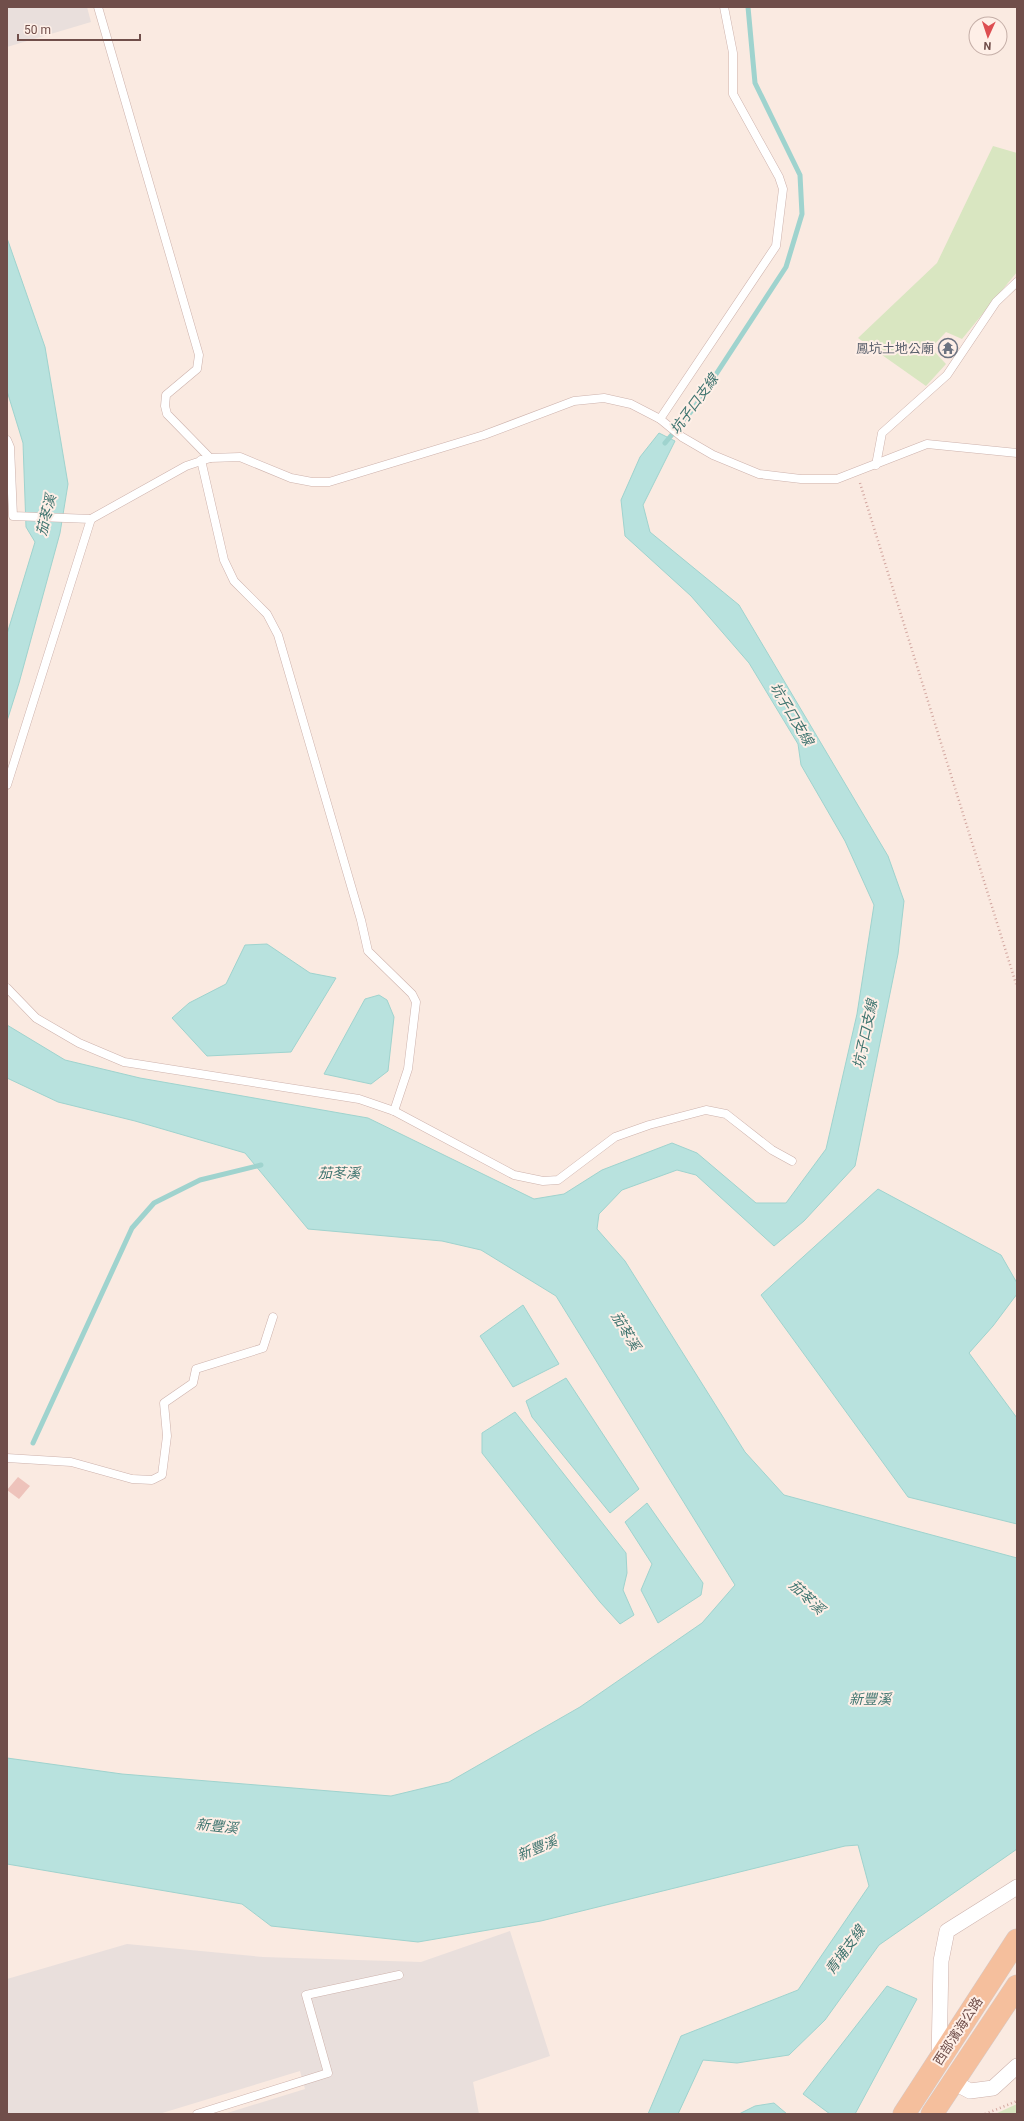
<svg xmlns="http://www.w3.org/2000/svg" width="1024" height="2121" font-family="Roboto,'Noto Sans TC',sans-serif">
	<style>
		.industrial { fill: #e9dfdc }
		.green { fill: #d9e6c1 }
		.water { fill: #b8e2de; stroke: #9fd3ce }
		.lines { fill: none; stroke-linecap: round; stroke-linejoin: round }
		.stream { stroke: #9fd3ce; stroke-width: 5 }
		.building { fill: #eec3bb }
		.lane-casing { stroke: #cdb2ac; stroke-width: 9 }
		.street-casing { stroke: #cdb2ac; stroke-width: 16 }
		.primary-casing { stroke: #d4cac9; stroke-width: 23 }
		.path { stroke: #d2a69f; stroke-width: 2.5; stroke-dasharray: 1 3; stroke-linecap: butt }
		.lane { stroke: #fff; stroke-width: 8 }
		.street { stroke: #fff; stroke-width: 15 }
		.primary { stroke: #f5bf9d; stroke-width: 22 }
		.labels { text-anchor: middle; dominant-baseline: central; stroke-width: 4; stroke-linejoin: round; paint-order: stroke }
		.worship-label { font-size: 13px; fill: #5b616d; stroke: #feefe7; text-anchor: end }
		.street-label { font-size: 13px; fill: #704e4a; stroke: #feefe7 }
		.water-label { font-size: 14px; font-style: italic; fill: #407570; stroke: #feefe7 }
	</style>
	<rect width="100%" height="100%" fill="#faeae1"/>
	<g class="industrial">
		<path d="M7 7H87L91 22 7 47Z"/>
		<path d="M510 1931 550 2056 473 2082 479 2114H224L305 2089 300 2071 159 2114H7V1979L127 1944 263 1957 421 1962Z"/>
	</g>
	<g class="green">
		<path d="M993 146 1017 153V272L962 339 946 332 931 348 946 364 926 386 858 338 937 263Z"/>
		<path d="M1017 2104V2114H995Z"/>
	</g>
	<g class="water">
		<path d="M7 238 45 347 68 484 60 533 19 683 7 721V634L35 542 26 527 23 443 7 391Z"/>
		<path d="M659 433 675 441 643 505 650 532 739 605 888 856 904 901 898 954 855 1166 804 1221 774 1246 696 1175 677 1170 622 1190 599 1214 597 1229 625 1261 745 1452 784 1495 1017 1558V1849L879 1945 825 2020 789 2055 737 2063 703 2060 678 2114H648L681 2036 798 1990 869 1886 858 1845 845 1846 541 1921 418 1942 271 1926 242 1904 7 1864V1758L122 1774 391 1796 449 1782 580 1707 702 1623 735 1585 556 1296 481 1250 442 1241 308 1229 245 1153 135 1121 58 1102 7 1078V1025L65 1060 140 1078 368 1118 534 1199 564 1194 602 1170 672 1143 697 1153 756 1203H786L826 1149 857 1014 874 905 845 841 801 765 798 744 749 663 691 596 625 536 621 500 640 457Z"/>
		<path d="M267 944 310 973 336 978 291 1052 207 1056 172 1018 189 1003 226 984 245 945Z"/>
		<path d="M379 995 387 1000 394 1017 388 1071 371 1084 324 1074 365 999Z"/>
		<path d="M878 1189 1001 1255 1017 1283V1294L993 1326 969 1353 1017 1418V1524L908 1497 761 1295Z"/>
		<path d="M523 1305 559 1364 513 1387 480 1336Z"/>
		<path d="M566 1378 639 1489 610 1513 532 1417 526 1401Z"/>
		<path d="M515 1412 626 1553 627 1573 623 1590 634 1615 620 1624 600 1602 482 1453V1433Z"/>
		<path d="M647 1503 703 1583 701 1595 658 1623 641 1590 652 1564 625 1522Z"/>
		<path d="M887 1986 917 1999 855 2114H830L803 2094Z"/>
		<path d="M774 2103 787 2114H739L755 2106Z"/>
	</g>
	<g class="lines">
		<g class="stream">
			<path d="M665 443 694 408 786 267 802 214 800 175 755 83 748 7"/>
			<path d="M33 1443 132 1228 154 1203 200 1180 261 1165"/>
		</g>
	</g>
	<path class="building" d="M18 1477 30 1486 19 1499 7 1490Z"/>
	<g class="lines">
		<g class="lane-casing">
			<g id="lane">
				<path d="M98 7 199 355 197 369 166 395 165 406 167 414 210 458"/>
				<path d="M660 419 776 246 783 189 779 177 733 94V53L724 7"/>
				<path d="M7 440 10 447 13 516 91 519"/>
				<path d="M201 460 224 560 234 581 267 614 278 635 361 920 368 951 412 994 416 1002 408 1069 394 1111"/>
				<path d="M876 465 882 433 947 375 996 302 1017 282"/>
				<path d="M7 785 91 519 186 466 210 458 240 457 291 478 312 482H329L484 435 574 401 604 398 631 404 660 419 682 437 713 455 759 474 801 479H837L927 444 1017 453"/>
				<path d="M7 988 36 1018 79 1043 124 1062 359 1099 394 1111 514 1175 543 1181 558 1180 615 1137 649 1125 706 1110 726 1114 772 1150 792 1161"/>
				<path d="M7 1458 71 1462 132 1479 152 1480 162 1475 167 1436 164 1403 193 1383 196 1369 263 1348 273 1317"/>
				<path d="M197 2114 328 2073 306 1995 399 1975"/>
			</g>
		</g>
		<g class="street-casing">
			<g id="street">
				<path d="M939 2059 941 1961 947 1931 1017 1887"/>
				<path d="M953 2082 970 2091 993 2088 1017 2066"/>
			</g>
		</g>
		<g class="primary-casing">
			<g id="primary">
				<path d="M904 2114 1017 1940"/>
				<path d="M932 2114 1017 1986"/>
			</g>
		</g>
		<g class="path">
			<path d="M860 483 1017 987"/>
			<path d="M985 2114 1017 2101"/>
		</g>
		<use href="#lane" class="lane"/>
		<use href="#street" class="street"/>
		<use href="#primary" class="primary"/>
	</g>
	<defs>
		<g id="temple-ring" transform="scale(1)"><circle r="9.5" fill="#feefe7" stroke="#6b7280" stroke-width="1.5"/><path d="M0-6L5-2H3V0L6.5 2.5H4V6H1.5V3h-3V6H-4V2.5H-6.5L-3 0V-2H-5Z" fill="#6b7280"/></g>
	</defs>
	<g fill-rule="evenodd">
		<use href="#temple-ring" x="948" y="348"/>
	</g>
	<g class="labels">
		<g class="worship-label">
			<text x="934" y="348">鳳坑土地公廟</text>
		</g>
		<g class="street-label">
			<text transform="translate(958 2031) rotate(-57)">西部濱海公路</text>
		</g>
		<g class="water-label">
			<text transform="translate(694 404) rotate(-54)">坑子口支線</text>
			<text transform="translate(46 515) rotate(-76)">茄苳溪</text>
			<text transform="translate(792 714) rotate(59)">坑子口支線</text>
			<text transform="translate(865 1034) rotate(-78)">坑子口支線</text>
			<text x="339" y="1173">茄苳溪</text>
			<text transform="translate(626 1331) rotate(59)">茄苳溪</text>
			<text transform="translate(807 1597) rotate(43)">茄苳溪</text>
			<text x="870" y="1699">新豐溪</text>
			<text transform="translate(217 1826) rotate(6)">新豐溪</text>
			<text transform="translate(537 1848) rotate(-22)">新豐溪</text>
			<text transform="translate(845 1950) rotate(-54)">青埔支線</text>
		</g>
	</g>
	<rect width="1024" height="2121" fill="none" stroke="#704e4a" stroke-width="16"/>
	<g transform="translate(988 36) rotate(183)"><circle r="19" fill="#feefe7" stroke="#c5afa8"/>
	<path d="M0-3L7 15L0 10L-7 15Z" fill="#dd4e51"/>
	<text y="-6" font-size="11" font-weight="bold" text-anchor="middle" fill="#704e4a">N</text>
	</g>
	<path d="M18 34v6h122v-6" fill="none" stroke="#704e4a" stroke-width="2"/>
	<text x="24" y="34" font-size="12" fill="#704e4a" stroke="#feefe7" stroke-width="3" paint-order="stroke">50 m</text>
</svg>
